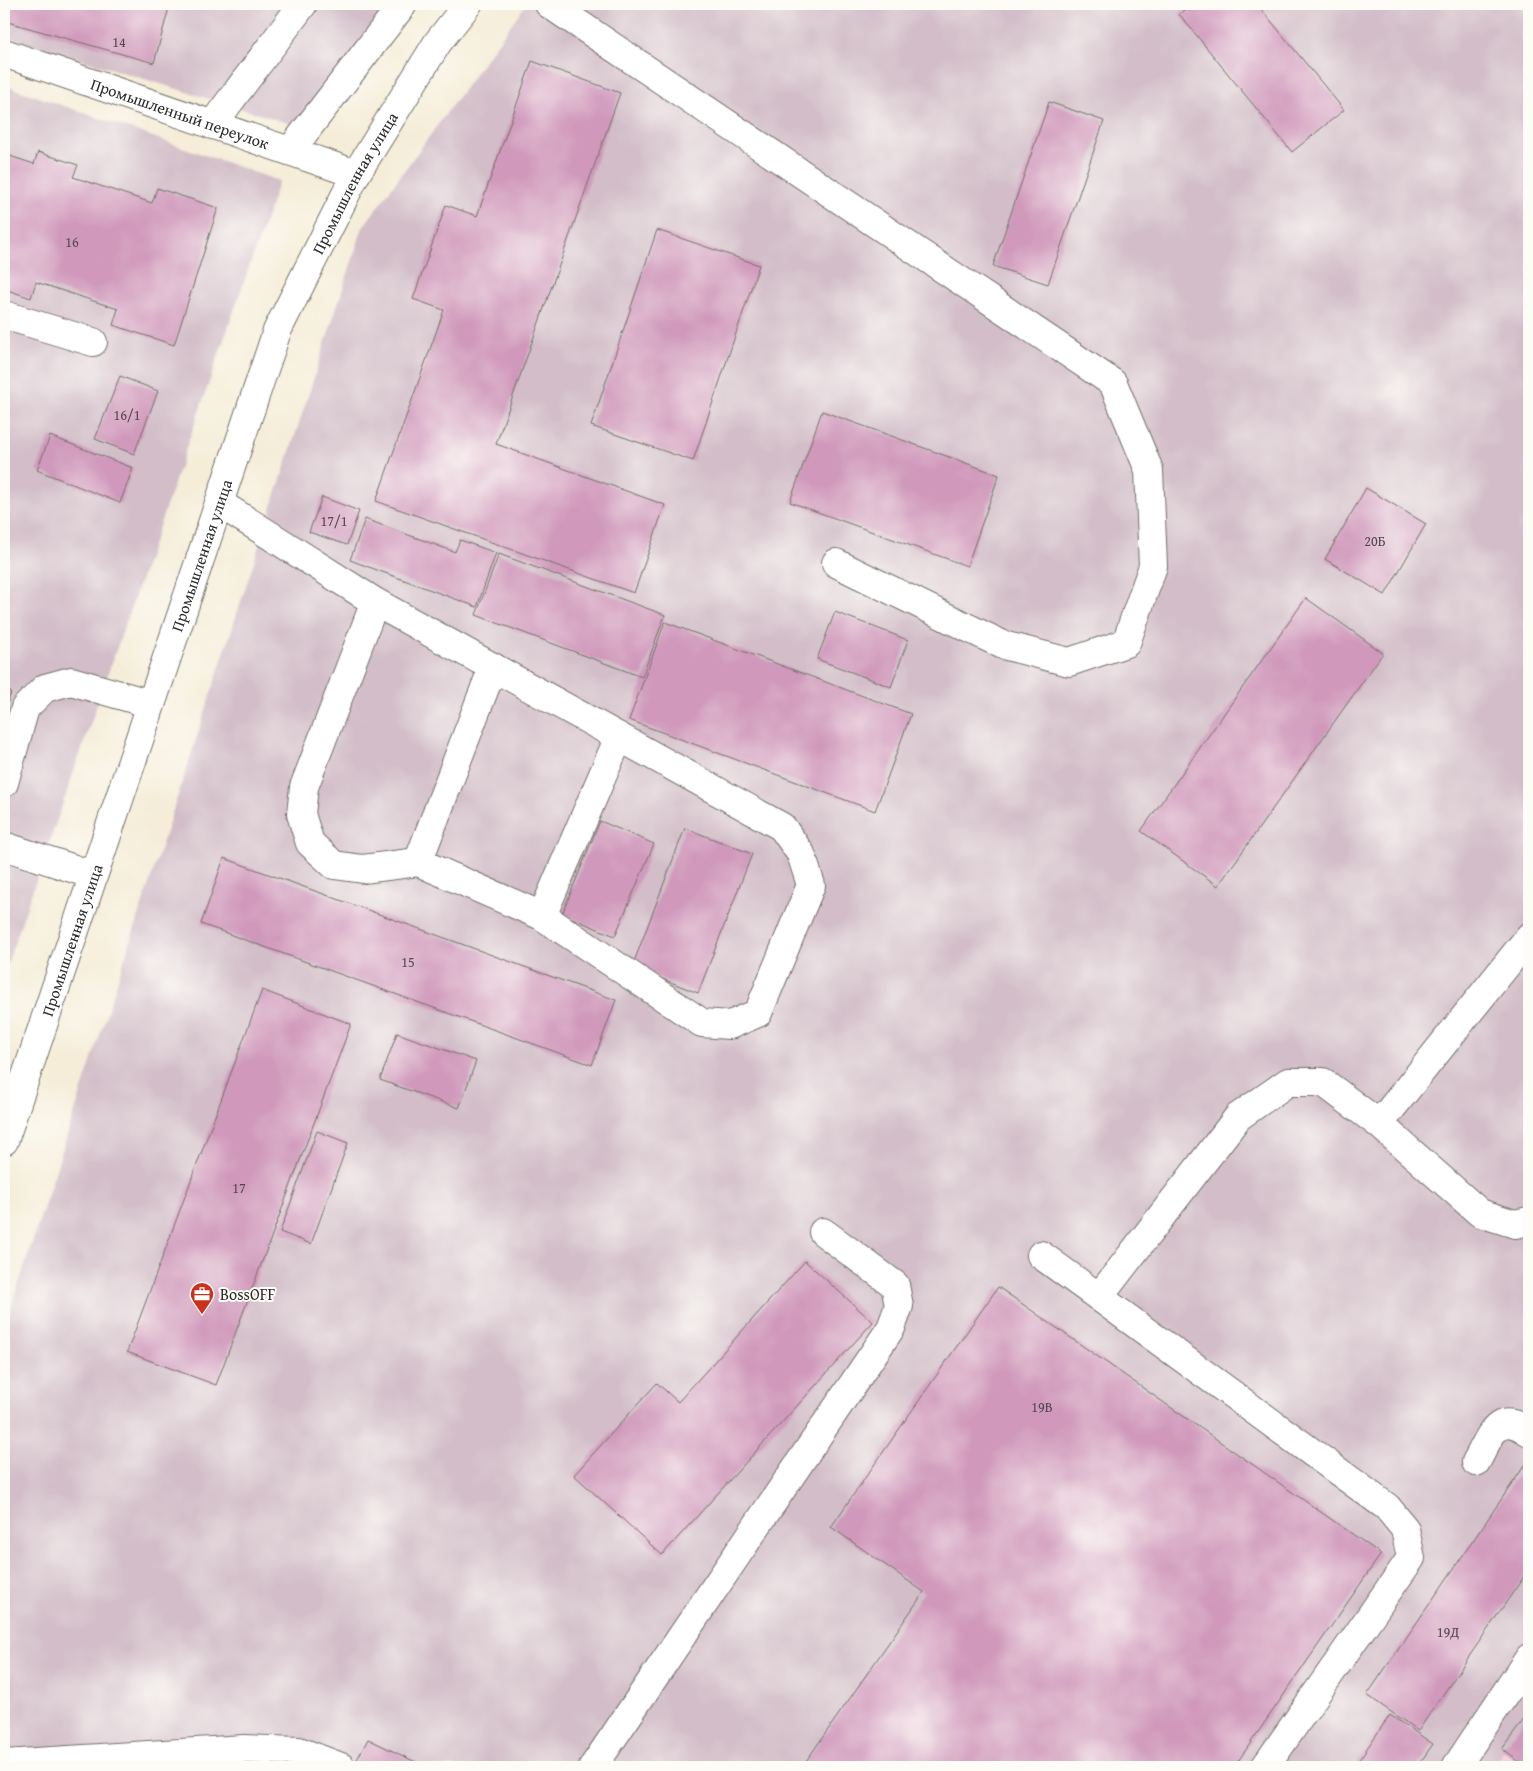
<svg xmlns="http://www.w3.org/2000/svg" width="1533" height="1771" font-family="'Gentium Book Plus',serif">
	<style>
		.built { fill: #f7cfd5 }
		.industrial { fill: #d2bdc8 }
		.building { fill: #d099bb }
		.lines { fill: none; stroke-linecap: round; stroke-linejoin: round }
		.minor-casing { stroke: #726f68; stroke-width: 30 }
		.minor { stroke: #fff; stroke-width: 28 }
		.labels { text-anchor: middle; dominant-baseline: central; stroke-width: 4; stroke-linejoin: round; paint-order: stroke }
		.number-label { font-size: 14px; fill: #54464f }
		.street-label { font-size: 16px; fill: #2b2b2b; stroke: #fdfcf7 }
		.poi-label { font-size: 16px; fill: #2b2b2b; stroke: #fdfcf7; text-anchor: start }
	</style>
	<rect width="100%" height="100%" fill="#fdfcf7"/>
	<filter id="ink" filterUnits="userSpaceOnUse"><feTurbulence type="fractalNoise" baseFrequency=".02" numOctaves="2"/><feDisplacementMap in="SourceGraphic" scale="10" xChannelSelector="R" yChannelSelector="G"/><feConvolveMatrix kernelMatrix="1 2 1 2 8 2 1 2 1" color-interpolation-filters="sRGB"/></filter>
	<filter id="wash" filterUnits="userSpaceOnUse"><feTurbulence type="fractalNoise" baseFrequency=".0096" numOctaves="4" result="noise"/><feDisplacementMap in="SourceGraphic" scale="20" xChannelSelector="R" yChannelSelector="G"/><feGaussianBlur stdDeviation="1.12" result="paint"/><feColorMatrix in="noise" values="0 0 0 0 0 0 0 0 0 0 0 0 0 0 0 0 0 1.4 0 .05"/><feComposite in="paint" operator="in"/></filter>
	<g filter="url(#wash)">
		<rect width="100%" height="100%" fill="#f5edd8"/>
		<path class="built" d="M1529 1710V1767H1489Z"/>
		<g class="industrial">
			<path d="M4 4H399L301 127 4 36Z"/>
			<path d="M526 4H1529V1715L1492 1767H4V1329L363 227Z"/>
			<path d="M4 85 279 181 4 973Z"/>
		</g>
		<g id="blocks">
			<g class="building">
				<path d="M4 4H170L154 63 4 21Z"/>
				<path d="M1192 4H1257L1344 110 1292 152 1179 14Z"/>
				<path d="M532 61 620 93 496 444 665 505 634 593 376 501 444 310 413 299 446 205 477 216Z"/>
				<path d="M1049 102 1104 121 1048 284 993 266Z"/>
				<path d="M38 152 78 165 73 177 152 203 157 188 218 208 174 345 113 325 118 309 36 282 31 298 4 289V154L34 164Z"/>
				<path d="M657 230 759 265 693 461 591 426Z"/>
				<path d="M120 376 158 391 134 454 95 439Z"/>
				<path d="M822 411 999 475 967 566 790 502Z"/>
				<path d="M50 436 133 468 120 503 37 470Z"/>
				<path d="M1366 488 1426 524 1385 595 1325 559Z"/>
				<path d="M322 497 359 511 347 545 309 532Z"/>
				<path d="M365 519 455 552 460 540 496 553 477 607 350 560Z"/>
				<path d="M499 554 665 615 642 677 476 615Z"/>
				<path d="M1306 598 1383 653 1218 886 1141 831Z"/>
				<path d="M835 612 908 640 891 687 817 659Z"/>
				<path d="M665 622 911 714 875 811 629 720Z"/>
				<path d="M4 690 11 692 4 714Z"/>
				<path d="M600 821 654 844 615 936 562 914Z"/>
				<path d="M685 828 752 854 698 993 632 967Z"/>
				<path d="M224 858 616 1000 592 1065 201 924Z"/>
				<path d="M262 990 351 1024 216 1385 127 1352Z"/>
				<path d="M397 1033 476 1061 459 1108 380 1080Z"/>
				<path d="M317 1131 348 1143 311 1244 280 1232Z"/>
				<path d="M805 1261 873 1322 662 1555 574 1475 657 1383 678 1402Z"/>
				<path d="M998 1287 1381 1554 1234 1767H802L924 1592 831 1527Z"/>
				<path d="M1529 1459V1569L1418 1731 1367 1695Z"/>
				<path d="M1529 1713V1767H1526L1502 1749Z"/>
				<path d="M1390 1715 1433 1744 1417 1767H1354Z"/>
				<path d="M368 1739 426 1767H353Z"/>
			</g>
		</g>
	</g>
	<g filter="url(#ink)">
		<use href="#blocks" fill-opacity="0" stroke="#726f68" stroke-width="1"/>
		<g class="lines">
			<g class="minor-casing">
				<g id="minor">
					<path d="M549 4 1113 383 1149 470 1153 566 1126 643 1069 662 1003 645 836 563"/>
					<path id="s1" d="M4 53 356 174"/>
					<path d="M212 125 303 4"/>
					<path d="M290 151 403 4"/>
					<path d="M4 315 93 342"/>
					<path d="M219 503 375 602 782 827 801 854 811 885 758 1013 730 1025 702 1023 542 916 418 862 363 869 334 865 310 843 301 814 304 787 375 602"/>
					<path d="M4 783 25 708 45 688 71 681 151 704"/>
					<path d="M4 846 93 875"/>
					<path d="M418 862 493 667"/>
					<path d="M542 916 619 737"/>
					<path d="M1379 1124 1529 937"/>
					<path id="s2" d="M4 1141 277 331 356 174 438 42 468 4"/>
					<path d="M1041 1255 1387 1507 1405 1529 1411 1558 1265 1767"/>
					<path d="M1099 1297 1238 1117 1288 1082H1323L1379 1124 1480 1213 1515 1224 1529 1221"/>
					<path d="M1476 1462C1491 1436 1496 1409 1529 1432"/>
					<path d="M4 1764 244 1749 299 1751 341 1767"/>
					<path d="M593 1767 891 1328 899 1306 895 1285 823 1232"/>
					<path d="M1456 1767 1529 1658"/>
				</g>
			</g>
			<use href="#minor" class="minor"/>
		</g>
	</g>
	<defs>
		<g id="office-pin" transform="scale(1.25)"><path d="M0 17L-7.5 6A9.5 9.5 0 1 1 7.5 6Z" fill="#c8321e" stroke="#fdfcf7"/><path d="M-6-3h4V-5.5h4V-3h4V5H-6ZM-1-4.5V-3h2v-1.5ZM-6 0V1H6V0Z" fill="#fff"/></g>
	</defs>
	<g fill-rule="evenodd">
		<use href="#office-pin" x="202" y="1294"/>
	</g>
	<g class="labels">
		<g class="number-label">
			<text x="119" y="42">14</text>
			<text x="72" y="242">16</text>
			<text x="127" y="415">16/1</text>
			<text x="334" y="521">17/1</text>
			<text x="1375" y="541">20Б</text>
			<text x="408" y="962">15</text>
			<text x="239" y="1188">17</text>
			<text x="1042" y="1407">19В</text>
			<text x="1448" y="1632">19Д</text>
		</g>
		<g class="street-label">
			<text stroke="none"><textPath href="#s1" startOffset="186">Промышленный переулок</textPath></text>
			<text stroke="none"><textPath href="#s2" startOffset="1022">Промышленная улица</textPath></text>
			<text stroke="none"><textPath href="#s2" startOffset="618">Промышленная улица</textPath></text>
			<text stroke="none"><textPath href="#s2" startOffset="212">Промышленная улица</textPath></text>
		</g>
		<g class="poi-label">
			<text x="220" y="1294">BossOFF</text>
		</g>
	</g>
	<rect width="1533" height="1771" fill="none" stroke="#fdfcf7" stroke-width="20"/>
</svg>
